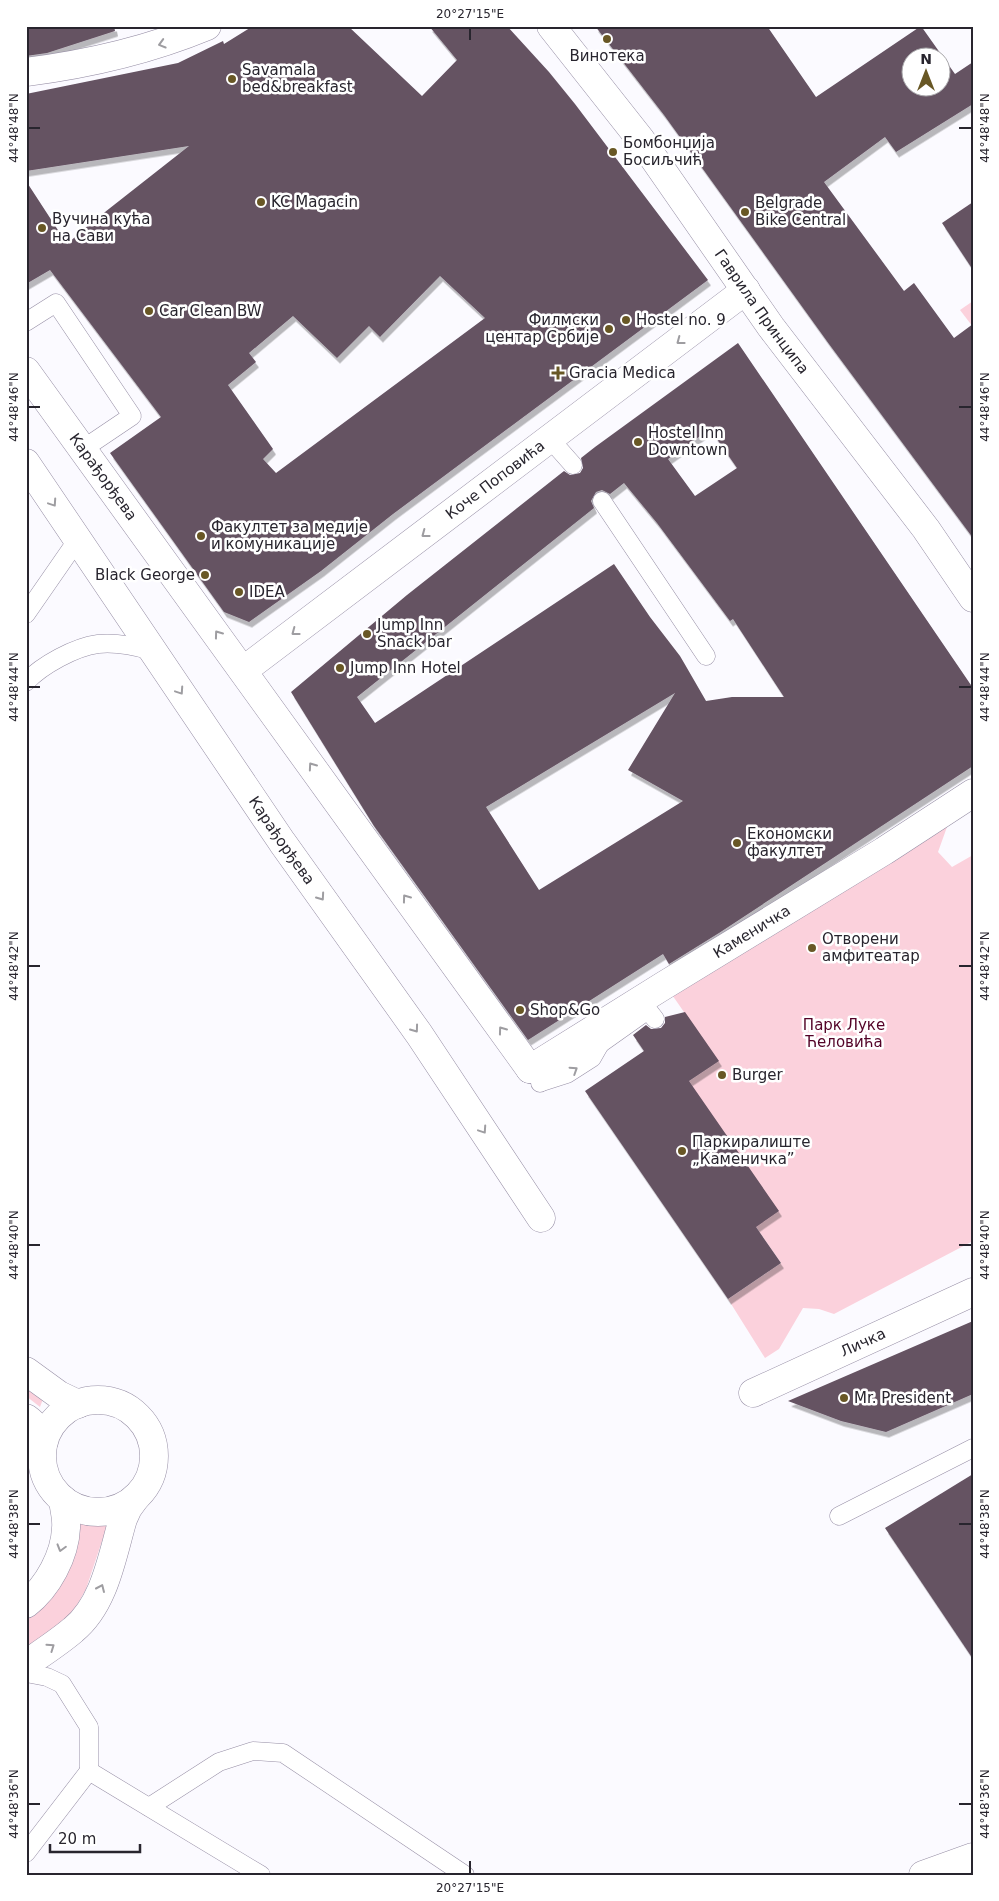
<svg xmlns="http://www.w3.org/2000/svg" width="999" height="1901" font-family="'DejaVu Sans',sans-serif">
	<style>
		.green { fill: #fbd1dc }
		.building { fill: #655262; fill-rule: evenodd; filter: url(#shadow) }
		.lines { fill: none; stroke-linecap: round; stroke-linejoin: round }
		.lane-casing { stroke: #968ea5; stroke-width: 19 }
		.street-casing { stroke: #968ea5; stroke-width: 29 }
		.secondary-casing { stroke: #968ea5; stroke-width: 29 }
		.lane { stroke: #fff; stroke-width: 18 }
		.street { stroke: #fff; stroke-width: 28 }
		.secondary { stroke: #fff; stroke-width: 28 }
		.oneway { stroke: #9e9da1 }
		.ticks { fill: none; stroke: #28252e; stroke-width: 2 }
		.poi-dot { fill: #685725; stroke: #fff; stroke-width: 2 }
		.labels { text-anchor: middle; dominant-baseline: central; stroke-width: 5; stroke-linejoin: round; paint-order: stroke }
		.poi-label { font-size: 15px; fill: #28252e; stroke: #fff; text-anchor: start }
		.street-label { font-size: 15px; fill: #28252e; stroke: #fff }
		.park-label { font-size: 15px; fill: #530327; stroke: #fff }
		.neatline { fill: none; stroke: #28252e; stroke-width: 2 }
		.ticks-label { font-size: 12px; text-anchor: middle; fill: #28252e }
	</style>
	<defs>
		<filter id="shadow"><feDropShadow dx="3" dy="5.5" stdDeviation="0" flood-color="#0004"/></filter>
	</defs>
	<rect width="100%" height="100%" fill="#fbfaff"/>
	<g class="green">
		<path d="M973 301V327L960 310Z"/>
		<path d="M945 825 947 827 938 852 952 867 973 855V1241L834 1314 819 1309 803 1308 779 1349 765 1358 728 1299 781 1263 756 1227 689 1081 718 1061 668 989Z"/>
		<path d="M26 1386 43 1399 40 1407 26 1396Z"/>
		<path d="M76 1514 108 1523 86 1589 73 1612 61 1627 26 1648V1617Z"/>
	</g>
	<g class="building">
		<path d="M26 26H114L115 31 47 53 26 56Z"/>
		<path d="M253 26H348L422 96 457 60 429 26H507L549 72 575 104 708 280 393 514 321 571 249 622 224 612 110 453 161 417 50 270 26 284V181L67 244 91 223 189 146 26 171V94L178 63 223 41 224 44ZM440 276 485 318 276 473 263 459 273 449 228 385 256 362 249 353 293 316 337 358 369 326 380 337Z"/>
		<path d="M595 26H767L816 97 921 26 955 74 973 62V104L896 152 885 137 824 182 904 291 914 283 954 338 973 324V538L829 344 664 115ZM912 58H942V88H912Z"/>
		<path d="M973 202V270L942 223Z"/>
		<path d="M738 343 973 688V766L719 933 669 964 663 954 528 1040 374 826 291 692 407 595 564 471 570 475 580 473 583 468 581 458 595 447ZM710 429 737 468 695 496 668 459ZM624 483 657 523 730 621 733 619 784 697H732L706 701 680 656 650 617 614 564 375 723 357 697 594 508 591 501 596 492 602 490 610 494ZM675 693 628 770 683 801 539 890 486 807Z"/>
		<path d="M685 1012 719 1061 689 1081 779 1211 756 1227 781 1263 728 1299 585 1091 644 1051 633 1035 646 1025 651 1029 661 1028 665 1023V1017Z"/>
		<path d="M973 1321V1394L886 1432 841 1421 788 1401Z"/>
		<path d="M973 1474V1659L885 1528Z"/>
	</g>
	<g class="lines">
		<g class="lane-casing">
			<g id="lane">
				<path d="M26 322 56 303 132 416 83 449"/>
				<path d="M550 439 573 465"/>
				<path d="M602 501 706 656"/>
				<path d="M26 614 78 539"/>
				<path d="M26 682C42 665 75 647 98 644 117 642 135 646 152 651"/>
				<path d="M542 1082 567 1074 592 1058 600 1044"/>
				<path d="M540 1083 560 1063 585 1047 600 1044 648 1010 655 1019"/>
				<path d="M839 1516 973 1448"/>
				<path d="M26 1673 47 1677 62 1684 89 1727V1771L261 1875"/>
				<path d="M149 1807 219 1762 253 1751 283 1753 465 1875"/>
				<path d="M26 1853 89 1771"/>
			</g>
		</g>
		<g class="street-casing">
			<g id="street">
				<path d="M26 72C89 64 149 50 207 26"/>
				<path id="s1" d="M244 670 746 290"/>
				<path id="s2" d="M530 1069 663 986 884 851 973 793"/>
				<path d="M26 1371 59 1395 78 1404"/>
				<path id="s3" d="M753 1393 973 1292"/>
				<path d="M26 1418C36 1425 40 1432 43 1444"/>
				<path d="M923 1875 973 1857"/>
			</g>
		</g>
		<g class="secondary-casing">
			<g id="secondary">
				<path id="s4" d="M551 26 641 140 771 327 926 529 973 598"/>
				<path id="s5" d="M26 371C196 603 362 837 530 1069"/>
				<path id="s6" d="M26 463 282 842 419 1034 541 1218"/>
				<circle cx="98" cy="1456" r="56"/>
				<path d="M26 1604C48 1587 65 1555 66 1528 67 1519 64 1509 63 1500"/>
				<path d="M26 1664C42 1653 59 1642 73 1630 105 1604 112 1556 123 1519L128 1508 136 1497"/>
			</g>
		</g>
		<use href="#lane" class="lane"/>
		<use href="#street" class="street"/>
		<use href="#secondary" class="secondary"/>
	</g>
	<defs><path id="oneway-chevron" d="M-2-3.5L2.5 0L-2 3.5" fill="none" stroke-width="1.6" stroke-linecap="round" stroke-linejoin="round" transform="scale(1.25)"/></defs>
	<g class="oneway">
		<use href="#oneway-chevron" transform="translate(162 44) rotate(164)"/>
		<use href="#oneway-chevron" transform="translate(680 341) rotate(143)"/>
		<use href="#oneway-chevron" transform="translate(53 503) rotate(56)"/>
		<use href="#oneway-chevron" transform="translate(425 534) rotate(143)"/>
		<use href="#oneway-chevron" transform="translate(295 632) rotate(143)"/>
		<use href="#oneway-chevron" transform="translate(218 634) rotate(-126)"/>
		<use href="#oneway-chevron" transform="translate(180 691) rotate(56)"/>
		<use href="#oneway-chevron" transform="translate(312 766) rotate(-125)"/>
		<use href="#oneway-chevron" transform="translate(321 897) rotate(55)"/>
		<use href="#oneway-chevron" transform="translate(406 898) rotate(-126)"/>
		<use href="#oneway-chevron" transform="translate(415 1029) rotate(54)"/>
		<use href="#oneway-chevron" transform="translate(502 1030) rotate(-126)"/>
		<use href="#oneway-chevron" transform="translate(574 1070) rotate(-33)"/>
		<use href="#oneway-chevron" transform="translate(483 1130) rotate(56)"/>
		<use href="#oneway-chevron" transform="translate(61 1548) rotate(106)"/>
		<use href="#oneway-chevron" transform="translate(101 1588) rotate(-66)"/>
		<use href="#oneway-chevron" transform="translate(51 1647) rotate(-35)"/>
	</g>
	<path class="ticks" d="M470 28V40M28 128H40M959 128H972M28 407H40M959 407H972M28 687H40M959 687H972M28 966H40M959 966H972M28 1245H40M959 1245H972M28 1524H40M959 1524H972M28 1804H40M959 1804H972M470 1861V1874"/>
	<g class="poi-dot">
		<circle cx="607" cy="39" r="5"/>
		<circle cx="232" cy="79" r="5"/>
		<circle cx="613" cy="152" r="5"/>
		<circle cx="261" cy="202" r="5"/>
		<circle cx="745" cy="212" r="5"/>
		<circle cx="42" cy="228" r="5"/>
		<circle cx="149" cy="311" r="5"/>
		<circle cx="626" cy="320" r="5"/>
		<circle cx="609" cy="329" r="5"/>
		<path d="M555.5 365.5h5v5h5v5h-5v5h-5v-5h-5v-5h5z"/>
		<circle cx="638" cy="442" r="5"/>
		<circle cx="201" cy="536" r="5"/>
		<circle cx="205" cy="575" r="5"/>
		<circle cx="239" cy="592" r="5"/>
		<circle cx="367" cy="634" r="5"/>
		<circle cx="340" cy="668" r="5"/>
		<circle cx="737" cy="843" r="5"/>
		<circle cx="812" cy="948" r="5"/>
		<circle cx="520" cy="1010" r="5"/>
		<circle cx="722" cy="1075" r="5"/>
		<circle cx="682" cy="1151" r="5"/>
		<circle cx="844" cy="1398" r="5"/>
	</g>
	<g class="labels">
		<g class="poi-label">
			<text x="607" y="56" text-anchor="middle">Винотека</text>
			<text x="242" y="70">Savamala<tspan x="242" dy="17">bed&amp;breakfast</tspan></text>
			<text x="623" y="143">Бомбонџија<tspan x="623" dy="17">Босиљчић</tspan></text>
			<text x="271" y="202">KC Magacin</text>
			<text x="755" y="203">Belgrade<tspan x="755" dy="17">Bike Central</tspan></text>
			<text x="52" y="219">Вучина кућа<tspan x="52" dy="17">на Сави</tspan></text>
			<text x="159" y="311">Car Clean BW</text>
			<text x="599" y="320" text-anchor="end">Филмски<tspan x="599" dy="17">центар Србије</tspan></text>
			<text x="636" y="320">Hostel no. 9</text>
			<text x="569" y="373">Gracia Medica</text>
			<text x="648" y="433">Hostel Inn<tspan x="648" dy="17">Downtown</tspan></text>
			<text x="211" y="527">Факултет за медије<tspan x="211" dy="17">и комуникације</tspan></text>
			<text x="195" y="575" text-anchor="end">Black George</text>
			<text x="249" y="592">IDEA</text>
			<text x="377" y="625">Jump Inn<tspan x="377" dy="17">Snack bar</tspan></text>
			<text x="350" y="668">Jump Inn Hotel</text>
			<text x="747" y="834">Економски<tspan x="747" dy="17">факултет</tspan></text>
			<text x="822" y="939">Отворени<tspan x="822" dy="17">амфитеатар</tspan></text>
			<text x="530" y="1010">Shop&amp;Go</text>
			<text x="732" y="1075">Burger</text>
			<text x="692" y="1142">Паркиралиште<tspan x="692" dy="17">„Каменичка”</tspan></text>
			<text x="854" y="1398">Mr. President</text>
		</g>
		<g class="street-label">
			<text stroke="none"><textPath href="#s4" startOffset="355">Гаврила Принципа</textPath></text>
			<text stroke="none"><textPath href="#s5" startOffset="131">Карађорђева</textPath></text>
			<text stroke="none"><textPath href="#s1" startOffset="315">Коче Поповића</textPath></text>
			<text stroke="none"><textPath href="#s6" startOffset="456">Карађорђева</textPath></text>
			<text stroke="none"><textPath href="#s2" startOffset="261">Каменичка</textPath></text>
			<text stroke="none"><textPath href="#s3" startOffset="121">Личка</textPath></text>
		</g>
		<g class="park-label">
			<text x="844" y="1025">Парк Луке<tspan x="844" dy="17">Ћеловића</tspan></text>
		</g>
	</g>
	<rect width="999" height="1901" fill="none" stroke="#ffffff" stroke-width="55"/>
	<g transform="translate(926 72)"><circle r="24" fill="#ffffff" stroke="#a9a8ab"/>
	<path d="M0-4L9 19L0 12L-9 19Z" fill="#685725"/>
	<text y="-8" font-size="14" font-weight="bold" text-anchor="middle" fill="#28252e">N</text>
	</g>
	<path d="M50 1844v8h90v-8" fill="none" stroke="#28252e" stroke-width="2.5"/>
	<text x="58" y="1844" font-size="15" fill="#28252e" stroke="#ffffff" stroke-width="4" paint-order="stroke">20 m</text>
	<rect x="28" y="28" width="944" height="1846" class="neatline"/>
	<g class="ticks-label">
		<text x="470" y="18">20°27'15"E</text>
		<text transform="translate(14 128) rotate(-90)" y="4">44°48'48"N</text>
		<text transform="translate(985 128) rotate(-90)" y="4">44°48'48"N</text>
		<text transform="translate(14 407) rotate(-90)" y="4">44°48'46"N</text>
		<text transform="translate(985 407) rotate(-90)" y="4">44°48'46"N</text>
		<text transform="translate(14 687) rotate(-90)" y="4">44°48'44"N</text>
		<text transform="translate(985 687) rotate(-90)" y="4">44°48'44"N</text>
		<text transform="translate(14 966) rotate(-90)" y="4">44°48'42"N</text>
		<text transform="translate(985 966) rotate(-90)" y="4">44°48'42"N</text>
		<text transform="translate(14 1245) rotate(-90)" y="4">44°48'40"N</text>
		<text transform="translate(985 1245) rotate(-90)" y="4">44°48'40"N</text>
		<text transform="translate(14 1524) rotate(-90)" y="4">44°48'38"N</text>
		<text transform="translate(985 1524) rotate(-90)" y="4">44°48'38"N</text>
		<text transform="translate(14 1804) rotate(-90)" y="4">44°48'36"N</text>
		<text transform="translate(985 1804) rotate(-90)" y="4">44°48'36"N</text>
		<text x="470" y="1892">20°27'15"E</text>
	</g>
</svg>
